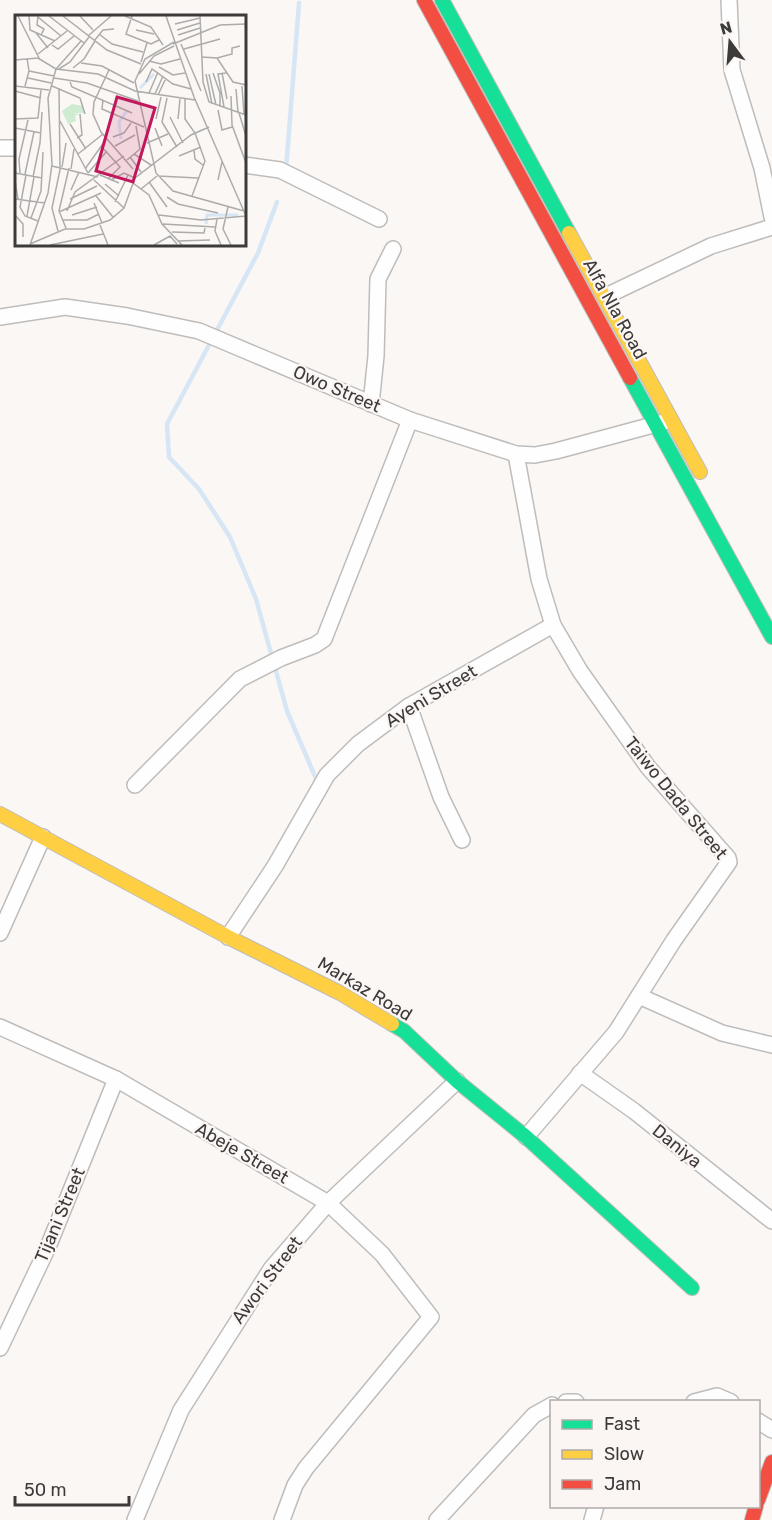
<svg xmlns="http://www.w3.org/2000/svg" width="772" height="1520" font-family="Rubik,sans-serif">
	<style>
		.lines { fill: none; stroke-linecap: round; stroke-linejoin: round }
		.stream { stroke: #d7e6f5; stroke-width: 4.5 }
		.street-casing { stroke: #bfbdbb; stroke-width: 18 }
		.fast-casing { stroke: #bfbdbb; stroke-width: 16 }
		.slow-casing { stroke: #bfbdbb; stroke-width: 16 }
		.jam-casing { stroke: #bfbdbb; stroke-width: 16 }
		.street { stroke: #fefefe; stroke-width: 15 }
		.fast { stroke: #16e098; stroke-width: 14 }
		.slow { stroke: #ffcf43; stroke-width: 14 }
		.jam { stroke: #f24e42; stroke-width: 14 }
		.labels { text-anchor: middle; dominant-baseline: central; stroke-width: 4.5; stroke-linejoin: round; paint-order: stroke }
		.street-label { font-size: 18px; fill: #3d3b3a; stroke: #fbf6f4 }
		.inset-river { fill: none; stroke: #d7e6f5; stroke-width: 3 }
		.inset-road { fill: none; stroke: #aeacaa; stroke-width: 1.5 }
		.view { fill: #c2185b; fill-opacity: 0.15; stroke: #c2185b; stroke-width: 3 }
		.inset-edge { fill: none; stroke: #3d3b3a; stroke-width: 3 }
	</style>
	<rect width="100%" height="100%" fill="#faf7f5"/>
	<g class="lines">
		<g class="stream">
			<path d="M286 170 299 3"/>
			<path d="M277 202 258 253 167 424 169 457 199 489 230 537 256 599 287 711 317 781"/>
		</g>
		<g class="street-casing">
			<g id="street">
				<path d="M729 0 732 70 762 168 772 217"/>
				<path d="M0 148H16"/>
				<path d="M244 165 280 170 379 219"/>
				<path d="M606 296 711 246 772 227"/>
				<path d="M0 317 65 307 127 316 199 331 410 420 516 454 535 455 556 451 664 422"/>
				<path d="M371 404 376 356 378 279 393 249"/>
				<path d="M516 454 539 579 553 625 580 671 648 767 728 858 729 862 674 940 616 1032 526 1137"/>
				<path d="M409 706 441 797 462 840"/>
				<path d="M135 785 240 679 281 658 315 645 324 639 410 420"/>
				<path d="M0 933 43 837"/>
				<path d="M228 937 275 866 327 775 358 744 409 706 553 625"/>
				<path d="M639 996 722 1033 772 1045"/>
				<path d="M0 1027 116 1079 328 1203 382 1254 431 1317 306 1468 295 1485 282 1520"/>
				<path d="M580 1073 634 1111 772 1221"/>
				<path d="M0 1348 48 1247 116 1079"/>
				<path d="M566 1402H576"/>
				<path d="M694 1402 717 1396 731 1402"/>
				<path d="M758 1421 772 1430"/>
				<path d="M135 1520 181 1410 271 1269 328 1203 457 1081"/>
				<path d="M437 1520 534 1415 552 1405"/>
				<path d="M592 1520 596 1506"/>
			</g>
		</g>
		<g class="fast-casing">
			<g id="fast">
				<path d="M442 0 569 233"/>
				<path d="M630 378 772 637"/>
				<path d="M392 1024 404 1031 457 1081 526 1137 692 1288"/>
			</g>
		</g>
		<g class="slow-casing">
			<g id="slow">
				<path d="M569 233 700 472"/>
				<path d="M0 814 228 937 340 993 392 1024"/>
			</g>
		</g>
		<g class="jam-casing">
			<g id="jam">
				<path d="M424 0 630 378"/>
				<path d="M758 1500 772 1462"/>
				<path d="M752 1520 756 1506"/>
			</g>
		</g>
		<use href="#street" class="street"/>
		<use href="#fast" class="fast"/>
		<use href="#slow" class="slow"/>
		<use href="#jam" class="jam"/>
	</g>
	<g class="labels">
		<g class="street-label">
			<text transform="translate(615 309) rotate(61)">Alfa Nla Road</text>
			<text transform="translate(337 389) rotate(23)">Owo Street</text>
			<text transform="translate(431 696) rotate(-31)">Ayeni Street</text>
			<text transform="translate(676 798) rotate(51)">Taiwo Dada Street</text>
			<text transform="translate(365 989) rotate(31)">Markaz Road</text>
			<text transform="translate(677 1146) rotate(39)">Daniya</text>
			<text transform="translate(242 1153) rotate(30)">Abeje Street</text>
			<text transform="translate(60 1215) rotate(-67)">Tijani Street</text>
			<text transform="translate(267 1280) rotate(-53)">Awori Street</text>
		</g>
	</g>
	<g transform="translate(15 15)">
		<rect width="231" height="231" fill="#faf7f5"/>
		<path d="M57 89 68 91 69 98H59L64 99 60 101 61 106 53 109 47 96Z" fill="#cfebd2"/>
		<path class="inset-river" d="M125 73 139 59M106 124 104 107 112 96M191 209 192 200H223"/>
		<path class="inset-road" d="M3 1 25 45M14 1 15 15 40 26M23 1 22 10 29 14 26 20M34 1 69 28M48 1 92 35 126 49M65 1 78 15M110 1 136 12 148 30M117 1 111 19 136 29 144 25M151 1 179 82 231 201M185 1 188 67 194 87 231 100M23 2 46 21M160 9 185 3M121 15 139 19M162 15 185 8M21 18 33 33M84 19 97 29 128 37M163 20 185 13M73 21 96 1M79 26 88 15 99 14M159 27 130 44 120 66 141 158 158 176 229 196M158 29 205 10 231 9M166 29 186 76M37 30 43 34 59 21M169 34 205 24M23 39 52 16M187 42 202 43 218 67 231 70M202 43 217 39V33L225 31M0 45 23 43 41 54 83 59 120 76 180 85M134 46 146 49 165 44M126 47 132 28M66 48 87 51 119 68M144 52 158 60 170 58M58 53 69 44 80 26M41 54 66 26M44 54 55 47 74 22M94 55 79 87 78 99 86 117 118 154M14 56 39 61M198 58 205 78V92M207 58 212 84M124 59 139 41 159 31M191 59 197 89M194 59 201 90M13 63 36 68M39 63 72 68 123 86M55 67 57 72 117 98M131 67 137 54 158 69 176 74M0 71 34 75M10 71 14 56 12 43M37 71 65 83 70 99M227 71 229 99M221 74 223 97M0 76 26 83M134 78 143 57M140 79 148 61M143 80 151 63M216 81 217 110 231 148M152 83 147 107 162 132M170 84V104L180 118 190 146 177 181M88 85 87 94 129 112M209 92 203 59 211 58M203 95 207 115 217 112M224 98 231 121M155 102 168 128M0 104 23 103 26 75M141 104 146 82M163 104 165 84M45 106 73 158M55 109 71 134M0 113 26 118M140 113 147 131M98 122 109 118 116 108M62 123 67 120 65 99M132 128 153 119M86 131 105 152 93 164M100 131 120 120M179 135 180 144 188 150M63 139 88 119M119 139 136 150M164 141 186 132M115 142 126 157M112 145 125 134 121 111M37 151 83 162M47 152 51 128M56 154 59 134M70 154 92 123M0 158 27 163M5 158 4 144 13 105M73 158 92 136M10 159 19 117M11 160 5 192 10 201 23 206M85 160 104 168M143 161 183 163M18 162 25 128 27 97M79 165 109 193M96 165 109 158 120 163M203 165 207 147M0 166 3 184M134 167 152 192M118 168 134 180 147 209 167 230M90 169 104 181M126 174 142 161M56 175 64 157M81 181 98 202M152 182 163 189 203 198M0 184 30 188M55 184 82 171M100 187 113 160M79 188 87 208M213 192 208 214 216 230M52 196 60 177 109 141M44 197 86 178M0 200 8 209V222M57 200 82 192M144 200 186 205 231 201M12 201 19 162M16 203 26 176 28 137M202 204 200 216 206 230M47 205H72L84 199M148 209 200 212M85 210 93 230M51 213 44 196 54 153M43 216 37 193 45 155 44 73M157 217 189 218 190 213M163 226 195 225M15 229 50 214H69L95 205 109 193 120 163 176 120 194 112M15 230 33 178 37 149 33 83 41 54M35 230 88 219M139 230 155 221 162 229"/>
		<path class="view" d="M102 82 140 93 118 167 81 156Z"/>
		<rect width="231" height="231" class="inset-edge"/>
	</g>
	<rect x="550" y="1400" width="210" height="108" fill="#fbf6f4" stroke="#afabaa" stroke-width="1.5"/>
	<rect x="562" y="1420" width="30" height="9" fill="#16e098" stroke="#afabaa" stroke-width="1.5"/>
	<text x="604" y="1430" font-size="18" fill="#3d3b3a">Fast</text>
	<rect x="562" y="1450" width="30" height="9" fill="#ffcf43" stroke="#afabaa" stroke-width="1.5"/>
	<text x="604" y="1460" font-size="18" fill="#3d3b3a">Slow</text>
	<rect x="562" y="1480" width="30" height="9" fill="#f24e42" stroke="#afabaa" stroke-width="1.5"/>
	<text x="604" y="1490" font-size="18" fill="#3d3b3a">Jam</text>
	<g transform="translate(730 42) rotate(344)" stroke="#fbf6f4" stroke-width="4.5" paint-order="stroke">
	<path d="M0-4.5L10 22L0 15L-10 22Z" fill="#3d3b3a"/>
	<text y="-9" font-size="16" font-weight="bold" text-anchor="middle" fill="#3d3b3a">N</text>
	</g>
	<path d="M15 1496v9h114v-9" fill="none" stroke="#3d3b3a" stroke-width="3"/>
	<text x="24" y="1496" font-size="18" fill="#3d3b3a" stroke="#fbf6f4" stroke-width="4.5" paint-order="stroke">50 m</text>
</svg>
